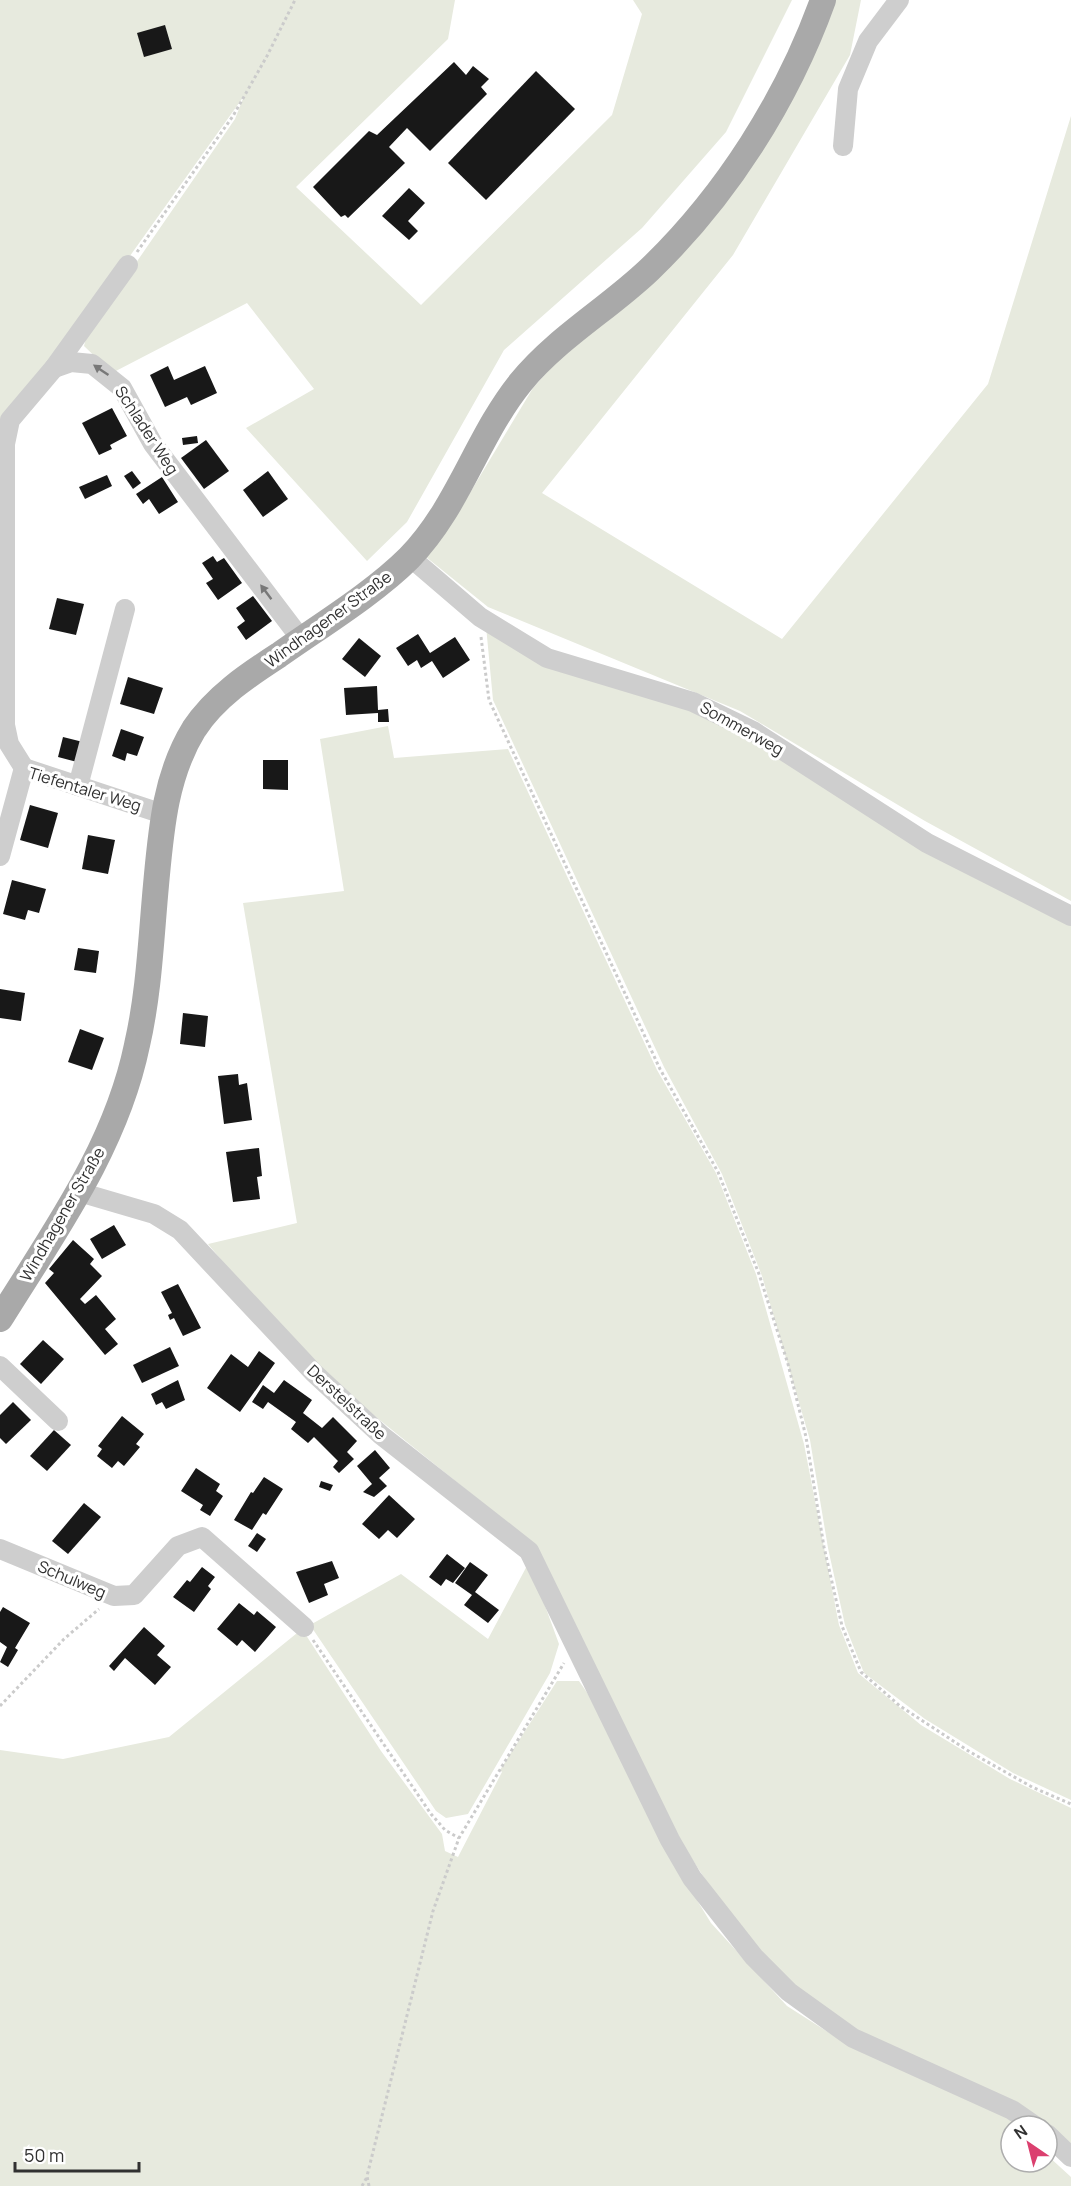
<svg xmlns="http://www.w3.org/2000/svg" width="1071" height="2186" font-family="Manrope,sans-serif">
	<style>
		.green { fill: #e7eade }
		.building { fill: #181818 }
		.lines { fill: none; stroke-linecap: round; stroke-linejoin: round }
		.path { stroke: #cbcbcb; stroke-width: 3; stroke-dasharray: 3 3; stroke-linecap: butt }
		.minor { stroke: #cecece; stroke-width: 20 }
		.major { stroke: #a9a9a9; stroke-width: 26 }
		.oneway { fill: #787878 }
		.labels { text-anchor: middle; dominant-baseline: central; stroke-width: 6; stroke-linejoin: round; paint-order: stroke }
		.street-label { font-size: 16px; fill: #313131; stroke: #fff }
	</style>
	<rect width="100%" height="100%" fill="#fff"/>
	<g class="green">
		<path d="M0 0H455L448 39 296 187 421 305 612 115 642 14 633 0H792L726 132 642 228 504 350 407 522 367 561 246 428 314 389 247 303 112 373 84 346 87 334 235 119 244 96 70 340 0 429Z"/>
		<path d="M833 0H861L850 55 733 255 542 493 782 639 988 384 1071 116V901L925 821 740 711 488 607 426 557 462 506 533 388 565 352 661 271Z"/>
		<path d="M486 626 719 719 1071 920V1800L1013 1773 925 1719 864 1673 845 1625 828 1548 810 1440 762 1276 722 1174 664 1067 493 700Z"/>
		<path d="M388 726 394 758 508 749 657 1070 716 1173 756 1274 804 1444 839 1625 858 1673 921 1725 1010 1779 1071 1808V2148L843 2023 788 1981 731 1919 677 1836 536 1546 371 1413 298 1346 251 1296 208 1244 297 1223 243 903 344 891 320 739Z"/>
		<path d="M529 1562 559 1644 550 1673 468 1814 446 1818 436 1811 310 1625 401 1574 488 1639Z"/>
		<path d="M302 1629 381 1751 442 1834 445 1851 458 1857 502 1772 500 1770 557 1681H579L604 1717 662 1843 711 1923 787 2006 853 2048 1004 2115 1016 2126H1011V2162H1047V2155L1071 2177V2186H0V1750L63 1759 169 1737Z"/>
	</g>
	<g class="building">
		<path d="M165 25 172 49 144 57 137 33Z"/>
		<path d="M454 62 466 75 473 66 489 79 481 87 487 94 430 151 407 128 389 147 405 163 348 218 345 215 341 217 313 187 369 131 377 135Z"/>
		<path d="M536 71 575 109 486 200 448 163Z"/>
		<path d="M409 188 425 203 408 221 418 231 409 240 382 216Z"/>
		<path d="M168 366 174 380 205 366 217 393 191 405 187 397 165 407 150 375Z"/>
		<path d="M112 408 127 436 110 445 112 449 99 455 82 423Z"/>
		<path d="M197 436 198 443 183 445 182 438Z"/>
		<path d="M206 440 229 471 204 489 181 458Z"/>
		<path d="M132 471 141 483 133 489 124 476Z"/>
		<path d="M268 471 288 499 263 517 243 490Z"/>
		<path d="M107 475 112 486 85 499 79 487Z"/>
		<path d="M162 477 178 502 159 514 149 499 143 504 136 494Z"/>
		<path d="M213 556 217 562 224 558 242 583 218 600 206 583 213 579 202 563Z"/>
		<path d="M253 596 272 621 246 640 237 627 245 621 236 608Z"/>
		<path d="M57 598 84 604 76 635 49 629Z"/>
		<path d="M418 634 430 653 455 637 470 660 443 678 432 661 421 668 417 660 408 666 396 648Z"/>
		<path d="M359 638 381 656 365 677 342 659Z"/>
		<path d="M128 677 163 688 154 714 120 704Z"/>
		<path d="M377 686 378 710 388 709 389 722H378V713L346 715 344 688Z"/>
		<path d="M121 729 144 737 137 756 127 753 125 761 112 756Z"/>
		<path d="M63 737 83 742 77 762 58 757Z"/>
		<path d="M263 760H288V790L263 789Z"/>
		<path d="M30 805 58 813 48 848 20 840Z"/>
		<path d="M88 835 115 840 108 874 82 869Z"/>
		<path d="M12 880 46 889 39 913 28 910 25 920 3 914Z"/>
		<path d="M78 948 99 951 96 973 74 970Z"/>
		<path d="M0 989 25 993 21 1021 0 1018Z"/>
		<path d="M183 1013 208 1016 205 1047 180 1044Z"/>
		<path d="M80 1029 104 1038 92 1070 68 1062Z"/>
		<path d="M238 1074 239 1085 247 1083 252 1120 224 1124 218 1076Z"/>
		<path d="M259 1148 262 1176 257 1177 260 1199 233 1202 226 1152Z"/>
		<path d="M114 1225 126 1245 102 1259 90 1239Z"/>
		<path d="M73 1240 94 1259 90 1264 102 1276 80 1299 85 1304 96 1295 116 1319 105 1329 118 1344 105 1355 45 1283 54 1273 49 1269Z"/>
		<path d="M178 1284 201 1328 183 1336 174 1318 170 1320 168 1315 172 1313 161 1292Z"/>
		<path d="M43 1340 64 1359 41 1384 20 1364Z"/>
		<path d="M170 1347 179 1366 142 1383 133 1365Z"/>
		<path d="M259 1351 275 1363 240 1412 207 1388 231 1354 248 1367Z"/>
		<path d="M178 1380 185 1400 166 1409 162 1402 156 1405 151 1394Z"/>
		<path d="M284 1380 312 1400 303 1413 322 1428 333 1417 357 1441 347 1452 354 1459 339 1473 333 1467 338 1461 314 1437 308 1443 291 1429 296 1422 268 1402 263 1409 252 1402 263 1385 274 1393Z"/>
		<path d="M13 1402 31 1420 6 1444 0 1438V1415Z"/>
		<path d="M122 1416 144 1434 136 1444 140 1447 124 1466 118 1461 112 1468 97 1456 102 1449 98 1446Z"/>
		<path d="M54 1430 71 1445 47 1471 30 1456Z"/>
		<path d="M375 1450 390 1468 379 1478 387 1486 374 1497 363 1492 372 1484 357 1466Z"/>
		<path d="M196 1468 220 1484 216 1491 223 1496 210 1516 200 1510 203 1505 181 1491Z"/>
		<path d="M264 1477 283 1489 266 1515 263 1513 252 1530 234 1520 251 1492 253 1493Z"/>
		<path d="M321 1481 333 1485 330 1491 319 1487Z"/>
		<path d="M389 1495 415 1519 397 1538 388 1530 379 1539 362 1524Z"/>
		<path d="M84 1503 101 1517 68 1554 52 1541Z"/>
		<path d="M257 1533 266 1539 257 1552 248 1546Z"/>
		<path d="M447 1554 465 1568 453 1583 446 1579 441 1586 429 1577Z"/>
		<path d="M332 1561 339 1578 324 1584 328 1595 309 1603 296 1572Z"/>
		<path d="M470 1562 488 1575 475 1592 499 1610 488 1623 464 1605 472 1595 455 1583Z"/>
		<path d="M202 1567 215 1577 208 1586 211 1589 194 1612 173 1597 187 1580 190 1582Z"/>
		<path d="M239 1603 254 1615 257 1611 276 1627 255 1652 242 1640 237 1646 217 1629Z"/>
		<path d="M3 1607 30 1623 15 1648 18 1650 8 1667 0 1662 7 1647 0 1642V1612Z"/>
		<path d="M144 1627 165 1646 157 1655 171 1667 155 1685 125 1658 114 1671 109 1666Z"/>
	</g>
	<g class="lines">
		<g class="path">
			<path d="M137 252 233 116 267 56 295 0"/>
			<path d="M481 637 489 700 660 1069 718 1172 759 1274 788 1364 806 1437 824 1547 842 1626 861 1672 900 1706 970 1752 1032 1787 1071 1804"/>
			<path d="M313 1640 431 1814 445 1830 459 1838"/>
			<path d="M0 1706 64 1639 99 1609"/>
			<path d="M362 2186 367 2177"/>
			<path d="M369 2186 367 2176 433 1911 459 1838 564 1663"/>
		</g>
		<g class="minor">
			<path d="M843 146 848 89 868 41 899 0"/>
			<path d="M54 368 71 362 92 364 122 388 153 444 301 639"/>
			<path d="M410 557 480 617 547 658 693 702 753 731 927 843 1071 916"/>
			<path d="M24 768 9 744 5 725V444L10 420 54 368 128 265"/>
			<path d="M78 786 125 609"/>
			<path d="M0 856 24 768 163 814"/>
			<path d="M79 1192 154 1214 180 1230 314 1373 381 1435 529 1551 670 1840 692 1878 754 1957 789 1992 853 2038 1012 2110 1035 2126"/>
			<path d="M0 1366 58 1421"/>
			<path d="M0 1549 114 1596 134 1595 178 1546 202 1537 304 1627"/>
			<path d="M1047 2134 1071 2157"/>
		</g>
		<path class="major" d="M0 1319C54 1232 116 1147 137 1045 149 993 151 939 156 885 161 831 165 776 194 729 215 697 248 675 279 655 320 626 374 593 409 558 459 507 477 436 521 382 557 338 608 309 649 270 726 196 787 100 823 0"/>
	</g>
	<defs><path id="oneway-solid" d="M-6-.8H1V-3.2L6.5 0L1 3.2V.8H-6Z" transform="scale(1.5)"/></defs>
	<g class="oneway">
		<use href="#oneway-solid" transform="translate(101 370) rotate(-146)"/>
		<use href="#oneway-solid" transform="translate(266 592) rotate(-127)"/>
	</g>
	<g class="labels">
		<g class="street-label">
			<text transform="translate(147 430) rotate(57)">Schlader Weg</text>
			<text transform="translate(328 619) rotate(-36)">Windhagener Straße</text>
			<text transform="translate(742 728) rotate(29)">Sommerweg</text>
			<text transform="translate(85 789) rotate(17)">Tiefentaler Weg</text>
			<text transform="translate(62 1214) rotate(-60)">Windhagener Straße</text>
			<text transform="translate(347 1402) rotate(43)">Derstelstraße</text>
			<text transform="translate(72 1579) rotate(23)">Schulweg</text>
		</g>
	</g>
	<g transform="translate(1029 2144) rotate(325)"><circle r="28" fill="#ffffff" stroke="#adadad" stroke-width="1.5"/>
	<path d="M0-4.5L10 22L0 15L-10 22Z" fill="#db406f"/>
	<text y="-9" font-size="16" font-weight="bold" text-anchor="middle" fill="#313131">N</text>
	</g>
	<path d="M15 2162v9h124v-9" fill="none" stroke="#313131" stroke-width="3"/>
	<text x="24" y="2162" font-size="18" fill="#313131" stroke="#ffffff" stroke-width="4.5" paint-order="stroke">50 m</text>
</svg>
